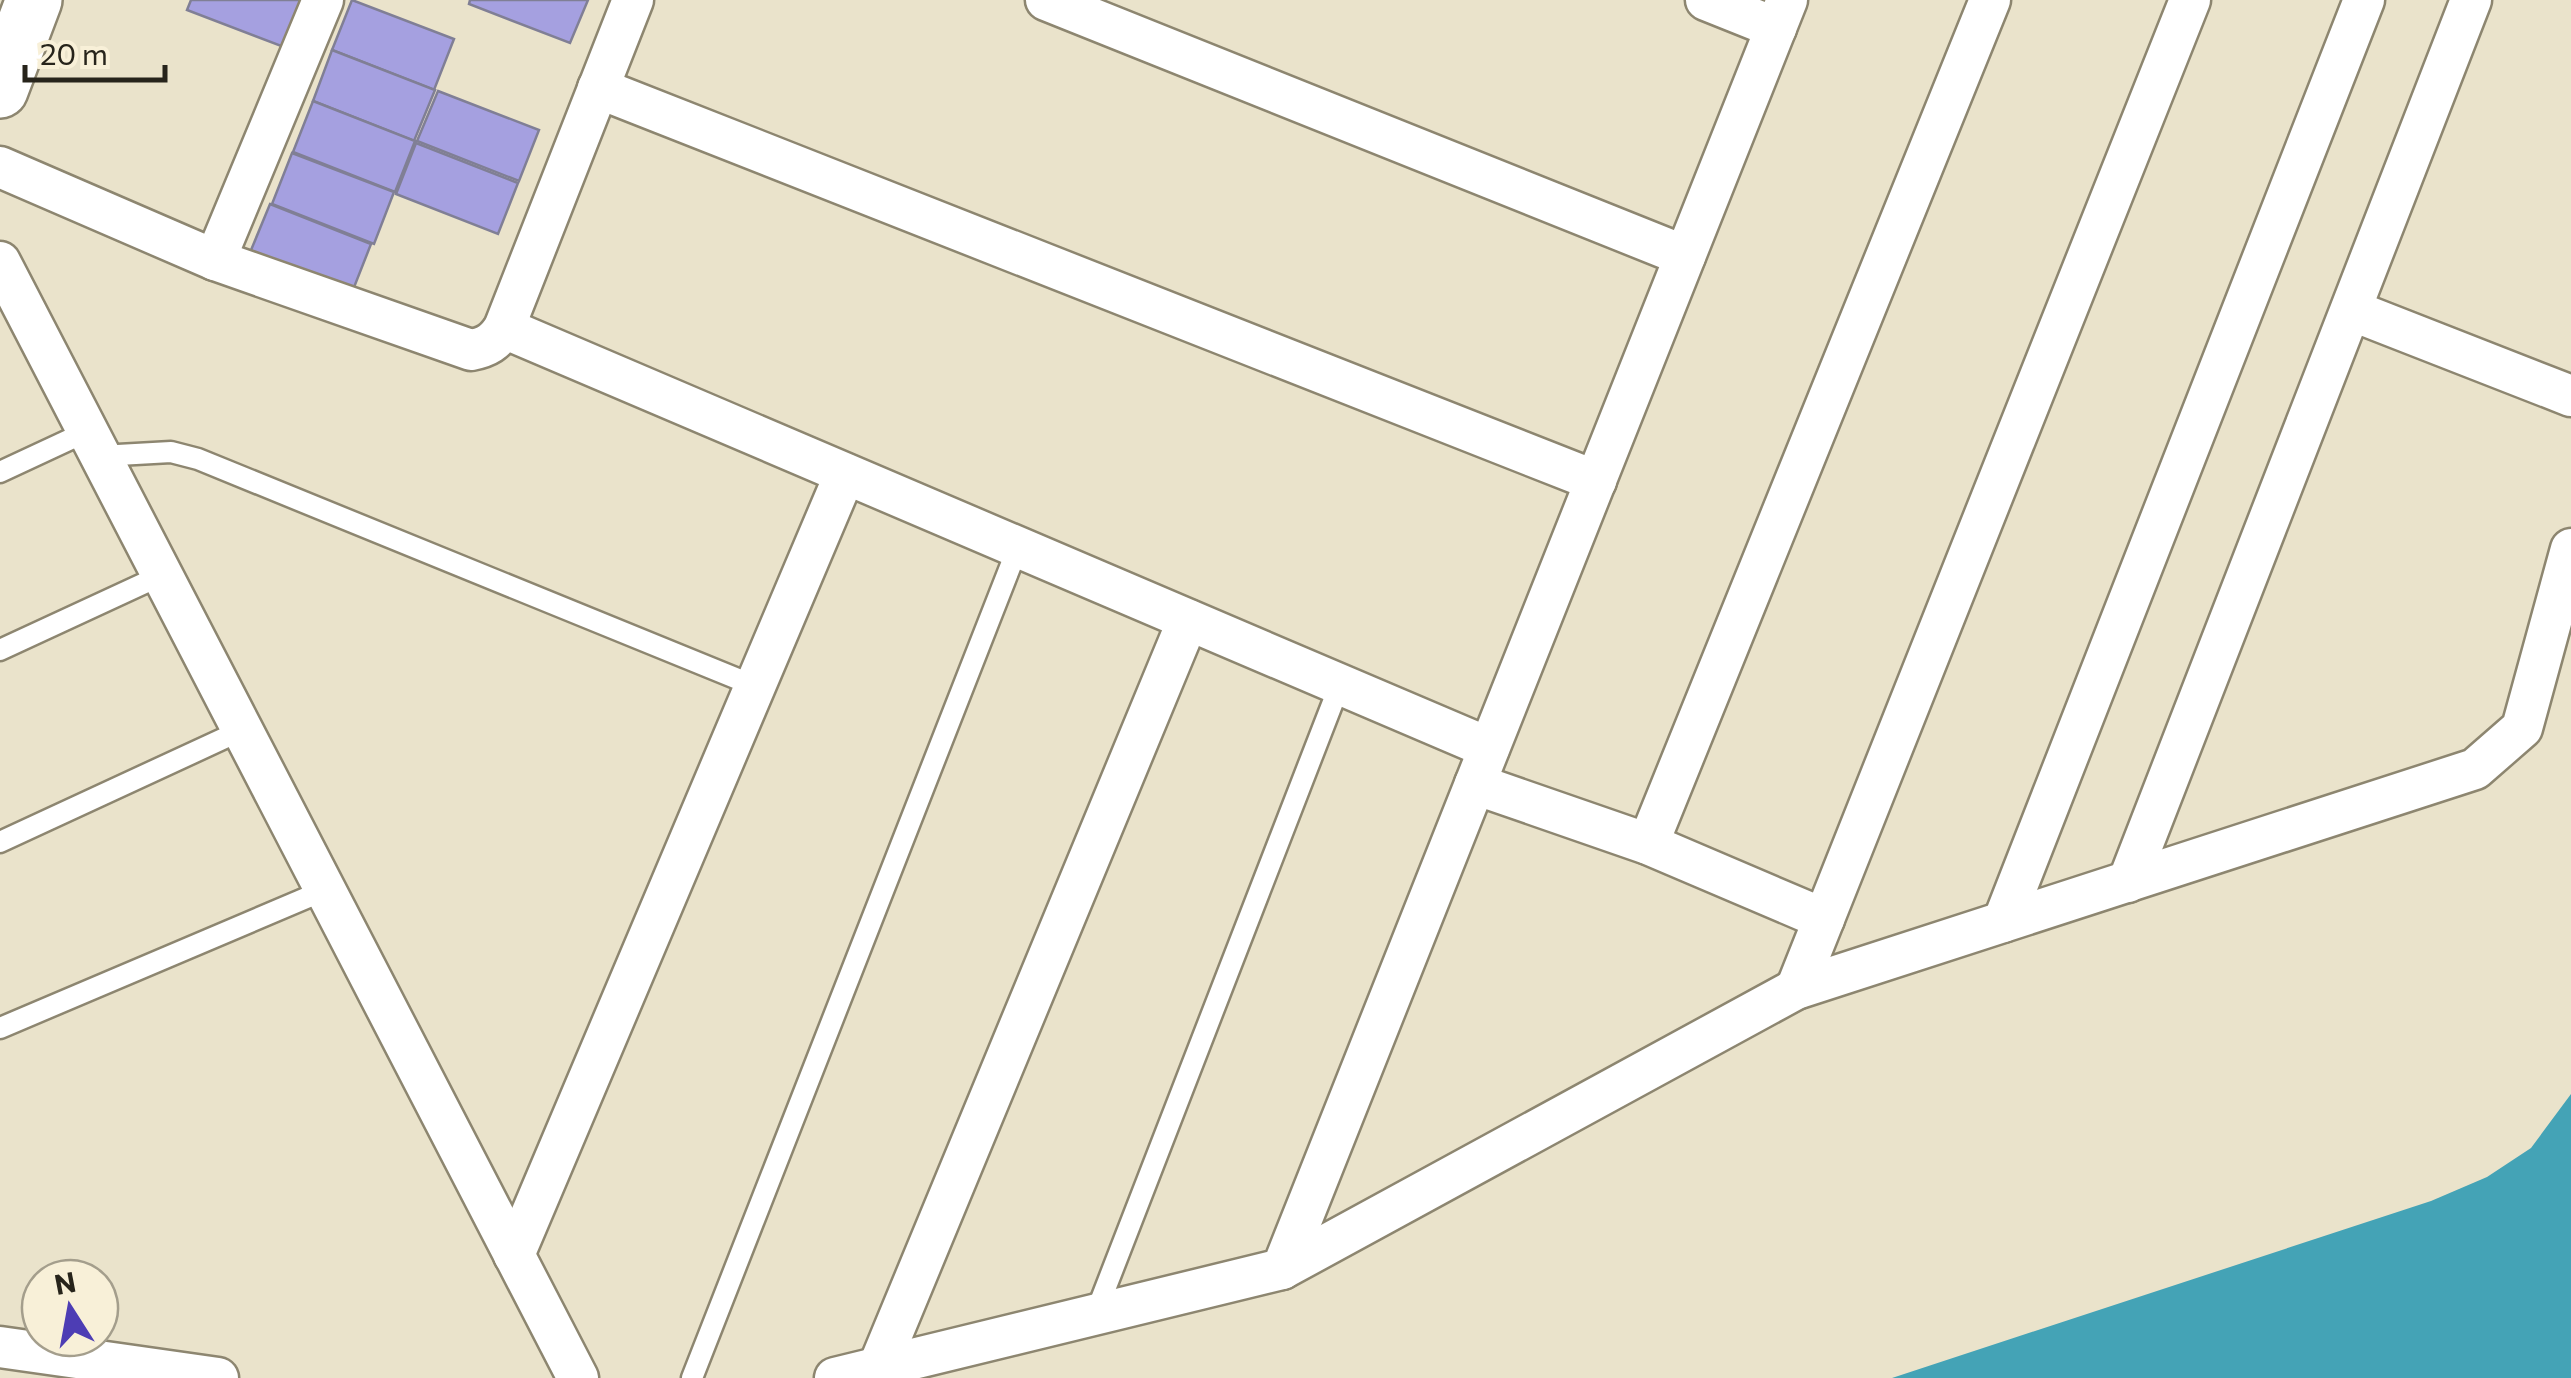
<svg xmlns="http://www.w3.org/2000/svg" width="2571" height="1378" font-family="Commissioner,sans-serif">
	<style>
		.water { fill: #44a3b6 }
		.building { fill: #a5a0e0; stroke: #807f95; stroke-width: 2.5 }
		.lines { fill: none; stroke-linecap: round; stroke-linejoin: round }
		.lane-casing { stroke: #8d8670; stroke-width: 25 }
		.street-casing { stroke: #8d8670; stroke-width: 45 }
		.secondary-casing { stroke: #8d8670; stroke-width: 60 }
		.lane { stroke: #fff; stroke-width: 20 }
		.street { stroke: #fff; stroke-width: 40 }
		.secondary { stroke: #fff; stroke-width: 55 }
	</style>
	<rect width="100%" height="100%" fill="#eae3cb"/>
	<path class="water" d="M2571 1094V1378H1892L2431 1201 2487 1177 2531 1148Z"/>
	<g class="building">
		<path d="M191 0H309L289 49 187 10Z"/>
		<path d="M352 0 454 39 434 90 332 50Z"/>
		<path d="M470 0H588L570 43 469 4Z"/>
		<path d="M332 50 435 90 414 141 313 101Z"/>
		<path d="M438 91 539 130 519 181 417 141Z"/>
		<path d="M313 101 415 141 395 192 293 152Z"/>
		<path d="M416 143 518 183 498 234 396 194Z"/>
		<path d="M292 153 394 192 374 244 272 204Z"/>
		<path d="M270 204 371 244 351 295 249 255Z"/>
	</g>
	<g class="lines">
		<g class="lane-casing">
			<g id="lane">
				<path d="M100 456 171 452 198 459 755 686"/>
				<path d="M0 472 88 431"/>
				<path d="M0 650 162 575"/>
				<path d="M0 842 242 730"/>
				<path d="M0 1028 325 890"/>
				<path d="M1095 1315 1340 684"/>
				<path d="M692 1378 1018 547"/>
			</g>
		</g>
		<g class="street-casing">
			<g id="street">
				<path d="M1046 0 1685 256"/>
				<path d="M1706 0 1776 28"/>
				<path d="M598 88 1596 481"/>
				<path d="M0 167 215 260 471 350C487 347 495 342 504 328L633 0"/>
				<path d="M215 260 323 0"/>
				<path d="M0 262 578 1378"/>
				<path d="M2351 310 2571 396"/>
				<path d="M504 328 1489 748"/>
				<path d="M1475 784 1648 844 1824 919"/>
				<path d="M1648 844 1990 0"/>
				<path d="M2128 882 2471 0"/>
				<path d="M2003 922 2364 0"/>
				<path d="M1796 989 2190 0"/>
				<path d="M514 1255 845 474"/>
				<path d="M1282 1269 1796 989 2475 769 2522 728 2571 549"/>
				<path d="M0 1347 218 1378"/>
				<path d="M878 1368 1188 620"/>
				<path d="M835 1378 1282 1269 1787 0"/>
			</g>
		</g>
		<g class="secondary-casing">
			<path id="secondary" d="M0 90 34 0"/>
		</g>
		<use href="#lane" class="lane"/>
		<use href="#street" class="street"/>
		<use href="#secondary" class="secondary"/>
	</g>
	<g transform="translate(70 1308) rotate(349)"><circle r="48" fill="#f8f0d8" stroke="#a49e8c" stroke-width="2.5"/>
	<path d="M0-8L18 38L0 25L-18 38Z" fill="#4d3db4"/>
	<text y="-15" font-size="28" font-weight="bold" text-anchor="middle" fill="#27241b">N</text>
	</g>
	<path d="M25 65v15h140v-15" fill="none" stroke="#27241b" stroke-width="5"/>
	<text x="40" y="65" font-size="30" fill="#27241b" stroke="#f8f0d8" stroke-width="8" paint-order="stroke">20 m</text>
</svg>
